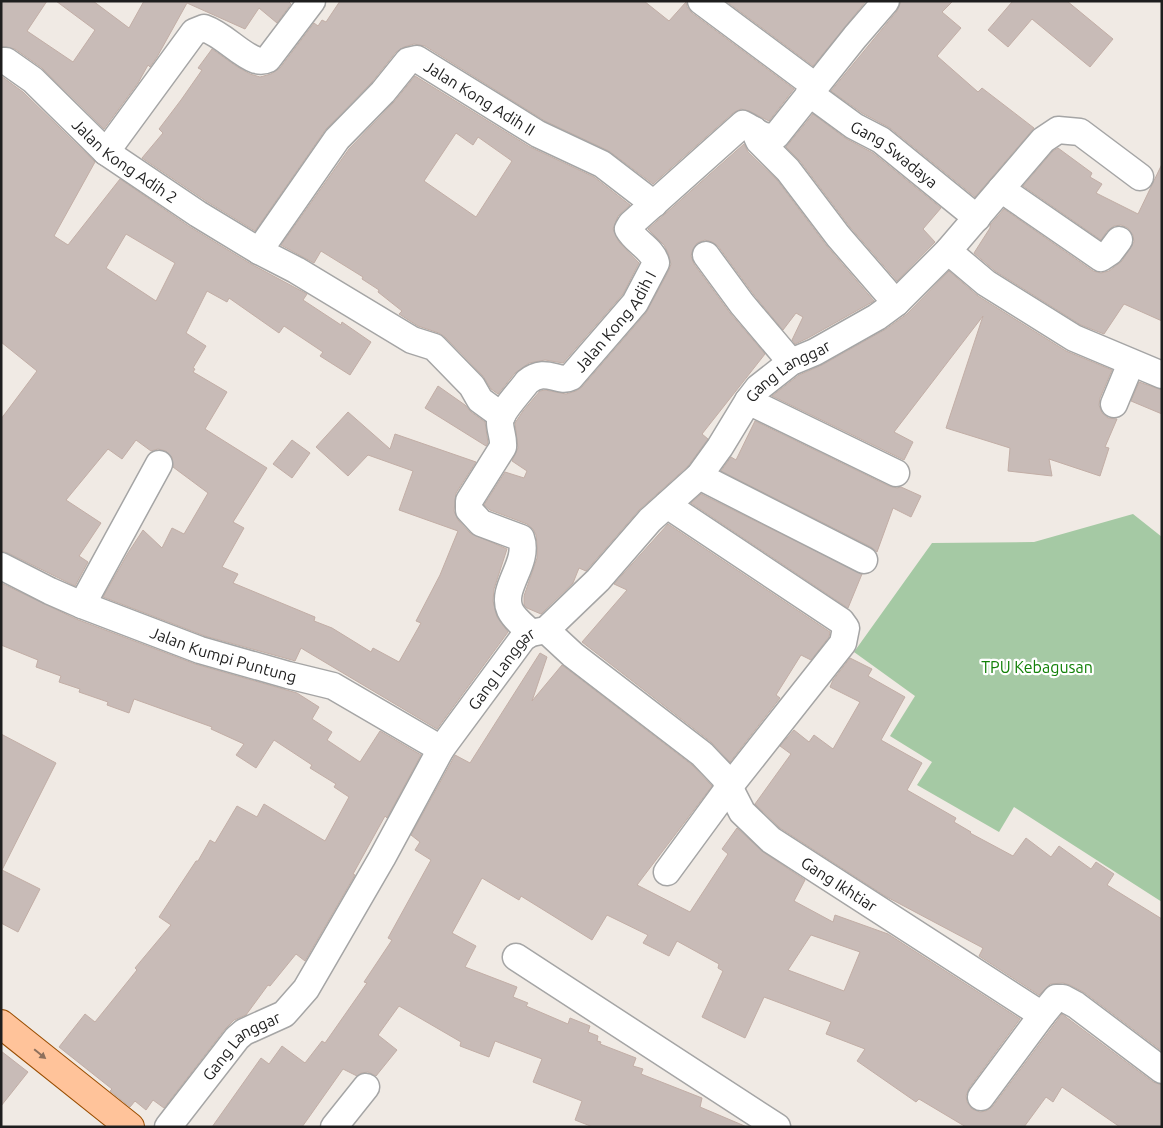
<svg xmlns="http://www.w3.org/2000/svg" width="1163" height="1128" font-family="Ubuntu,sans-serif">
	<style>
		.cemetery { fill: #a5c9a4 }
		.building { fill: #c8bbb7; stroke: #c2aea6; fill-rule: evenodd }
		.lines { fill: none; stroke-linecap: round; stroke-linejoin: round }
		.street-casing { stroke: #a5a5a5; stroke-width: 29 }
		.primary-casing { stroke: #994d00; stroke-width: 30 }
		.street { stroke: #fff; stroke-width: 26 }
		.primary { stroke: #ffc39a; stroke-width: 28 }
		.oneway { fill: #8e705c }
		.labels { text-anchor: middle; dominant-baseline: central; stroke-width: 4.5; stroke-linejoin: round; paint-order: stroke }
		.street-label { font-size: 16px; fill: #1e1e1e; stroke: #fff }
		.park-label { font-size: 16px; fill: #128108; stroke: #fff }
	</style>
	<rect width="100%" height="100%" fill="#f0eae4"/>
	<path class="cemetery" d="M1133 514 1162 537V902L1014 807 999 832 917 785 932 762 890 736 915 696 854 652 932 543 1034 542Z"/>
	<g class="building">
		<path d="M1 1H47L27 31 73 62 95 30 56 1H93L129 28 144 1H288L291 4 277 23 259 8 245 29 187 3 157 57 150 67 148 65 138 83 104 129 42 68 15 49 1 46Z"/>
		<path d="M340 1H644L669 21 686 2 687 7 692 13 794 89 769 121 749 111 741 109 733 113 653 184 609 151 545 121 425 46 414 44 404 47 396 52 372 82 326 129 255 231 206 201 142 158 163 133 159 129 181 100 202 70 198 68 212 49 236 66 250 74 260 77 271 74 280 68 314 23 318 26 322 20 326 22Z"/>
		<path d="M726 1H866L813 66Z"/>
		<path d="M901 1H953L942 12 961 28 937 56 978 92 982 88 1034 128 975 197 890 128 862 113 831 91 897 11Z"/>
		<path d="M1011 1H1067L1113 39 1090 67 1032 19 1008 47 988 30 1012 2Z"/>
		<path d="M1 76 23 92 95 162 54 236 68 245 120 179 190 227 251 264 307 294 303 300 341 325 342 322 371 342 350 375 320 356 323 352 284 326 279 333 229 298 227 302 207 291 186 333 206 346 193 368 195 369 193 372 227 392 205 429 267 468 233 522 244 528 222 567 238 574 233 583 315 617 314 621 332 628 371 652 373 648 399 662 421 623 416 621 440 575 458 531 399 510 413 471 368 455 348 476 316 447 348 412 390 449 395 434 476 462 456 493 454 511 458 520 470 533 507 549 494 589 493 601 497 617 508 632 437 729 301 648 295 661 292 660 205 636 103 597 128 553 143 530 162 548 172 528 184 534 208 493 173 467 172 457 166 451 158 449 151 451 136 440 122 459 108 449 66 500 101 523 79 556 88 562 75 586 8 553 1 551V419L37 371 1 342ZM126 234 175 263 156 301 106 268Z"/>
		<path d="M415 76 530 147 594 177 630 205 618 216 613 229 619 242 639 263 623 294 563 363 545 360 529 363 515 373 498 394 491 389 483 376 445 337 439 333 418 326 399 314 402 311 378 292 379 290 362 279 363 277 321 251 314 263 281 245 349 149 394 102ZM456 133 473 145 478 137 512 161 476 217 424 181Z"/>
		<path d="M813 114 845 138 873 153 941 208 923 229 935 242 897 281 850 227 800 161 786 147Z"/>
		<path d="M744 144 748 152 777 180 826 245 874 301 808 338 795 344 792 340 803 317 796 313 783 330 754 295 718 246 712 242 705 240 697 243 693 249 691 256 694 264 730 313 765 354 702 434 708 439 688 466 639 510 586 571 579 568 573 583 541 614 527 608 524 605V596L537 558V545L536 535 533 529 527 524 490 510 484 505 505 472 524 478 527 471 512 461 518 448 515 423 523 411 540 391 545 390 566 394 576 391 582 387 646 313 669 270 671 264 668 253 664 245 648 229Z"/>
		<path d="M1058 148 1092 173 1090 177 1102 184 1096 193 1138 214 1162 164V321L1124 304 1104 334 1081 325 995 271 974 253 990 228V225L1004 209 1093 271 1101 273 1109 271 1122 261 1134 242 1133 235 1128 228 1121 225 1114 226 1107 231 1101 240 1023 186 1053 151Z"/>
		<path d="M949 271 978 296 1066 351 1112 370 1100 398 1099 405 1102 413 1108 418 1117 419 1105 447 1109 448 1100 476 1049 459 1052 476 1008 471 1010 448 946 428 983 316 894 432 913 442 904 460 772 396 799 375 822 365 886 329 907 314Z"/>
		<path d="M1139 382 1162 390V414L1131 401Z"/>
		<path d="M438 386 465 405 471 412 485 422 488 443 486 446 425 408Z"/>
		<path d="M755 421 889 486 897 488 901 487 921 496 911 517 893 508 877 552 871 547 721 471 731 457 736 460Z"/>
		<path d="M292 440 310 453 292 478 273 464Z"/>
		<path d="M701 494 862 574 848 608 691 503Z"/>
		<path d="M668 524 830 632 829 637 811 660 801 655 776 695 780 698 730 762 711 742 582 642 627 590 614 584Z"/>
		<path d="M1 583 76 619 195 664 297 693 319 707 312 719 332 732 327 740 360 762 380 731 421 755 387 818 385 816 353 874 355 875 305 961 296 954 270 986 268 985 246 1015 234 1020 225 1029 164 1108 153 1100 146 1110 135 1101 130 1107 110 1091 112 1089 59 1047 85 1014 95 1022 137 970 135 968 171 925 159 917 196 861H198L210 840 215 843 237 806 257 817 264 804 325 841 349 797 334 787 336 784 310 768 312 765 274 740 256 768 236 755 244 744 211 729 212 727 134 699 129 713 107 705 108 702 79 692 80 689 59 682 61 676 36 667 38 660 1 645Z"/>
		<path d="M540 653 547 657 532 701 562 665 692 765 712 786 637 885 690 912 728 854 722 849 737 828 763 852 805 880 794 901 833 922 835 915 888 934 1020 1019 969 1088 966 1096 967 1102 972 1109 980 1112 986 1111 993 1106 1062 1014 1153 1082 1162 1085V1127H1120L1062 1087 1053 1102 1046 1097 1024 1127H966L919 1099 916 1102 857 1061 865 1049 826 1034 831 1022 764 997 745 1038 702 1017 723 971 718 968 719 964 677 941 669 956 643 943 648 935 607 915 592 940 521 896 519 900 482 878 452 933 476 946 465 967 517 987 513 997 528 1003 526 1006 568 1024 570 1018 590 1026 588 1032 598 1036 597 1041 601 1042 600 1044 636 1058 633 1066 643 1069 641 1074 702 1098 700 1107 747 1127H593L575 1120 582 1101 533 1082 542 1059 495 1041 489 1057 460 1046 461 1042 399 1006 378 1035 397 1050 376 1076 368 1072 361 1073 357 1076 343 1069 302 1127H212L261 1058 269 1064 282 1046 305 1063 322 1041 325 1043 367 983 364 982 392 940 388 938 431 860 415 850 420 842 411 835 454 757 455 755 470 763ZM811 935 860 952 844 991 788 970Z"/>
		<path d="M850 658 872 669 868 676 905 697 881 740 922 763 907 790 956 818 954 822 971 832 970 833 1013 856 1026 838 1051 857 1059 846 1091 869 1096 862 1114 874 1107 885 1162 919V1051L1085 993 1070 985 1063 983 1050 984 1039 995 979 956 983 948 885 896 780 828 755 804 791 754 780 746 794 730 809 742 814 735 833 749 860 702 830 687 833 680Z"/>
		<path d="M1 734 56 763 2 870 40 889 18 932 1 923Z"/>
		<path d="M1 1051 28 1072 1 1106Z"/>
	</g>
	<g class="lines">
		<g class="street-casing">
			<g id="street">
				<path d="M701 1 815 86"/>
				<path id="s1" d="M1 61H6L33 80 106 152 198 214 259 251 296 270 412 340 434 347 472 386 480 400 502 416"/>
				<path id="s2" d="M809 93 854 126 881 140 977 218"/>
				<path d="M754 130 759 141 788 170 838 236 896 303"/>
				<path d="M106 152 194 32 204 28C224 35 239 54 256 60 260 61 264 61 268 59L312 1"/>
				<path d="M1001 189 1101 258 1110 252 1119 240"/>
				<path id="s3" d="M259 251 337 139 383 92 408 61 417 59 538 134 602 164 654 204"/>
				<path d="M948 251 986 283 1074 338 1162 375"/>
				<path d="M706 255 742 304 791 362"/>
				<path d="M748 401 896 473"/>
				<path d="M1114 404 1131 363"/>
				<path d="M699 476 864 560"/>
				<path id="s4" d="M1 566 50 591 82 605 200 650 288 675 333 686 441 749"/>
				<path d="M82 605 159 464"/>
				<path id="s5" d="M546 630 573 655 702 754 724 777 742 812 771 840 1042 1015 1056 998H1063L1076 1005 1162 1070"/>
				<path id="s6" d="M531 633C524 626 514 619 510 610 500 588 530 563 521 538L481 523 469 510V501L503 447C504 438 500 431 500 422 501 411 520 392 527 382 546 366 558 384 571 377L635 303 656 263C653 249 635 242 628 229L631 224 743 124C756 130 761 139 776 136L855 37 886 1"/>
				<path d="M667 872 730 786 843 643 846 628 841 621 667 505"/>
				<path d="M516 957 777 1127"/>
				<path d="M981 1097 1042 1015"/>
				<path id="s7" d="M168 1127 237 1038 244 1032 284 1014 306 989 382 858 441 749 523 638 531 633 546 630 598 580 650 520 699 476 720 447 748 401 758 388 791 362 815 352 877 317 896 303 948 251 1043 140 1058 130 1080 132 1140 177"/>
				<path d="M334 1127 366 1087"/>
			</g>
		</g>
		<g class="primary-casing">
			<path id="primary" d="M1 1024 130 1127"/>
		</g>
		<use href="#street" class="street"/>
		<use href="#primary" class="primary"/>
	</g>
	<defs><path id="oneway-solid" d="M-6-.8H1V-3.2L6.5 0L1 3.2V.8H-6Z" transform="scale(1.25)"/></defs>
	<use class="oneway" href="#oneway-solid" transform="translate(40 1054) rotate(39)"/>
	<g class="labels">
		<g class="street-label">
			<text stroke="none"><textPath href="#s3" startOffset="325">Jalan Kong Adih II</textPath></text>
			<text stroke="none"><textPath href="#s2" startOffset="105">Gang Swadaya</textPath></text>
			<text stroke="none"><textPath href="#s1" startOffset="161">Jalan Kong Adih 2</textPath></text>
			<text stroke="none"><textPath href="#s6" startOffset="431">Jalan Kong Adih I</textPath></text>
			<text stroke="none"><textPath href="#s7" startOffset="995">Gang Langgar</textPath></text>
			<text stroke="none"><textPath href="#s4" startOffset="240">Jalan Kumpi Puntung</textPath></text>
			<text stroke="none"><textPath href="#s7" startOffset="575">Gang Langgar</textPath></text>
			<text stroke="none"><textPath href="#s5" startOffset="392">Gang Ikhtiar</textPath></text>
			<text stroke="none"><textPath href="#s7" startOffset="111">Gang Langgar</textPath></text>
		</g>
		<g class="park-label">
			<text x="1037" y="667">TPU Kebagusan</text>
		</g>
	</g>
	<rect width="1163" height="1128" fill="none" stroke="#1e1e1e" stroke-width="5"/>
</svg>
